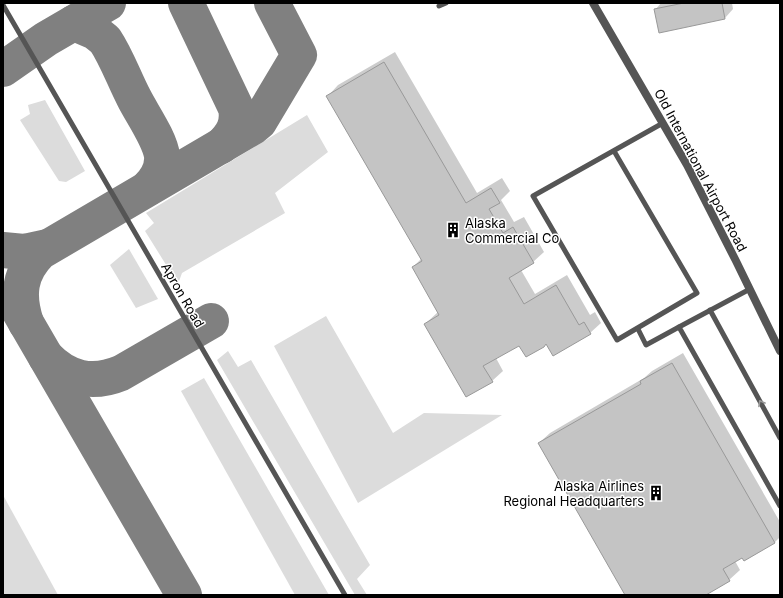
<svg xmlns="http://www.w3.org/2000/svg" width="783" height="598" font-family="Inter,sans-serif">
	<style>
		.green { fill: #dcdcdc }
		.shadow { fill: #0003 }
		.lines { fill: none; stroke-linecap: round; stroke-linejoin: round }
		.taxiway { stroke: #808080; stroke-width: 36 }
		.building { fill: #c4c4c4; stroke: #999 }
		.service { stroke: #555; stroke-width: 5 }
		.minor { stroke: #555; stroke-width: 8 }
		.oneway { stroke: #999 }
		.labels { text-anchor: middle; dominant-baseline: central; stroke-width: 3; stroke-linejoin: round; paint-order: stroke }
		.street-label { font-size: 13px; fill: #000; stroke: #fff }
		.poi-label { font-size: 13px; fill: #000; stroke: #fff; text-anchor: start }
	</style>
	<rect width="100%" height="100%" fill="#fff"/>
	<g class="green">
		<path d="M45 100 85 171 66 182 59 181 20 120 30 114 28 105Z"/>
		<path d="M307 115 328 152 275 193 285 213 182 273 178 284 145 231 154 223 146 213Z"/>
		<path d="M129 249 158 299 136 308 110 265Z"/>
		<path d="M326 316 393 433 424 413 502 415 358 503 274 346Z"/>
		<path d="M228 351 238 367 251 360 370 565 357 579 367 595H355L217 360Z"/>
		<path d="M204 378 329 595H295L181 391Z"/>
		<path d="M3 495 58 595H3Z"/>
	</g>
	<g class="shadow">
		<path d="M661 3H732L733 9 725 18 659 31 655 10Z"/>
		<path d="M395 52 477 193 502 178 510 191 501 200 514 222 524 217 544 252 533 262 521 270 535 294 567 275 590 315 595 312 601 323 590 333 546 343 519 344 496 358 503 371 492 381 425 324 438 312 413 267 422 258 328 96 338 85Z"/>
		<path d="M683 353 780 522V537L775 542 744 560 742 556 735 561 740 570 729 580 704 595H626L539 443 550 433 644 378 652 371Z"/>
	</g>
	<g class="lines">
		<g class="taxiway">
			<path d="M186 3 236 108C239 124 233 135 221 146"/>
			<path d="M74 23 95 32 105 40C117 58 124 79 134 98 142 114 160 139 162 156 163 169 157 179 148 188"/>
			<path d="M3 69 46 39 108 3"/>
			<path d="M3 250 24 252 47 247"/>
			<path d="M14 302 184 595"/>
			<path d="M26 323C17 295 19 273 40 252L253 127 259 122 299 55 272 3"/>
			<path d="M46 357C67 379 92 385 121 373L211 321"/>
		</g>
	</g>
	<g class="building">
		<path d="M684 3H722L725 19 659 33 654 9Z"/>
		<path d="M384 62 466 203 491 188 500 203 489 209 503 233 513 227 534 263 509 278 524 304 556 285 579 325 584 322 591 334 553 356 546 344 544 347 526 357 519 346 483 366 493 382 466 397 424 324 439 315 412 267 422 261 326 96Z"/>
		<path d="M672 363 775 543 744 561 742 558 723 569 730 581 706 595H625L538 443 641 384 640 381Z"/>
	</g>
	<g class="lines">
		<g class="service">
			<path d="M3 5 345 595"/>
			<path d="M439 6 446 3"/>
			<path d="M614 151 697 293 617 340 533 196 663 123"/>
			<path d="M750 289 679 327 780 506"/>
			<path d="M710 310 780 438"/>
			<path d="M638 329 646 345 679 327"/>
		</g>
		<path class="minor" d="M593 3 687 165 736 261 780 351"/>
	</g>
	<defs><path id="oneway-chevron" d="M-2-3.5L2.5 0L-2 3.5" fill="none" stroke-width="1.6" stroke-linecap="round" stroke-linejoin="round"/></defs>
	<use class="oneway" href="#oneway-chevron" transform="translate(761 403) rotate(-119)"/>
	<defs>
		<g id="building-bare" transform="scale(1.2)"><path d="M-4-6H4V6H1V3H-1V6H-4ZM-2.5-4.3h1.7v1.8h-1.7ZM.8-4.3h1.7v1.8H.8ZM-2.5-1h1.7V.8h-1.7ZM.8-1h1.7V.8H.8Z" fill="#000" stroke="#fff" stroke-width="2.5" paint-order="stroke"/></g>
	</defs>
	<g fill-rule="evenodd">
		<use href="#building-bare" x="453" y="230"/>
		<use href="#building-bare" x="656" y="493"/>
	</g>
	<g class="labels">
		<g class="street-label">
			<text transform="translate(701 170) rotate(62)">Old International Airport Road</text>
			<text transform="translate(183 295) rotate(60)">Apron Road</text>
		</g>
		<g class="poi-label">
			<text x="465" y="223">Alaska<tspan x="465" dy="15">Commercial Co</tspan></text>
			<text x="644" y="486" text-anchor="end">Alaska Airlines<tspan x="644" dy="15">Regional Headquarters</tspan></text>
		</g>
	</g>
	<rect width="783" height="598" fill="none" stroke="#000000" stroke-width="8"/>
</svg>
